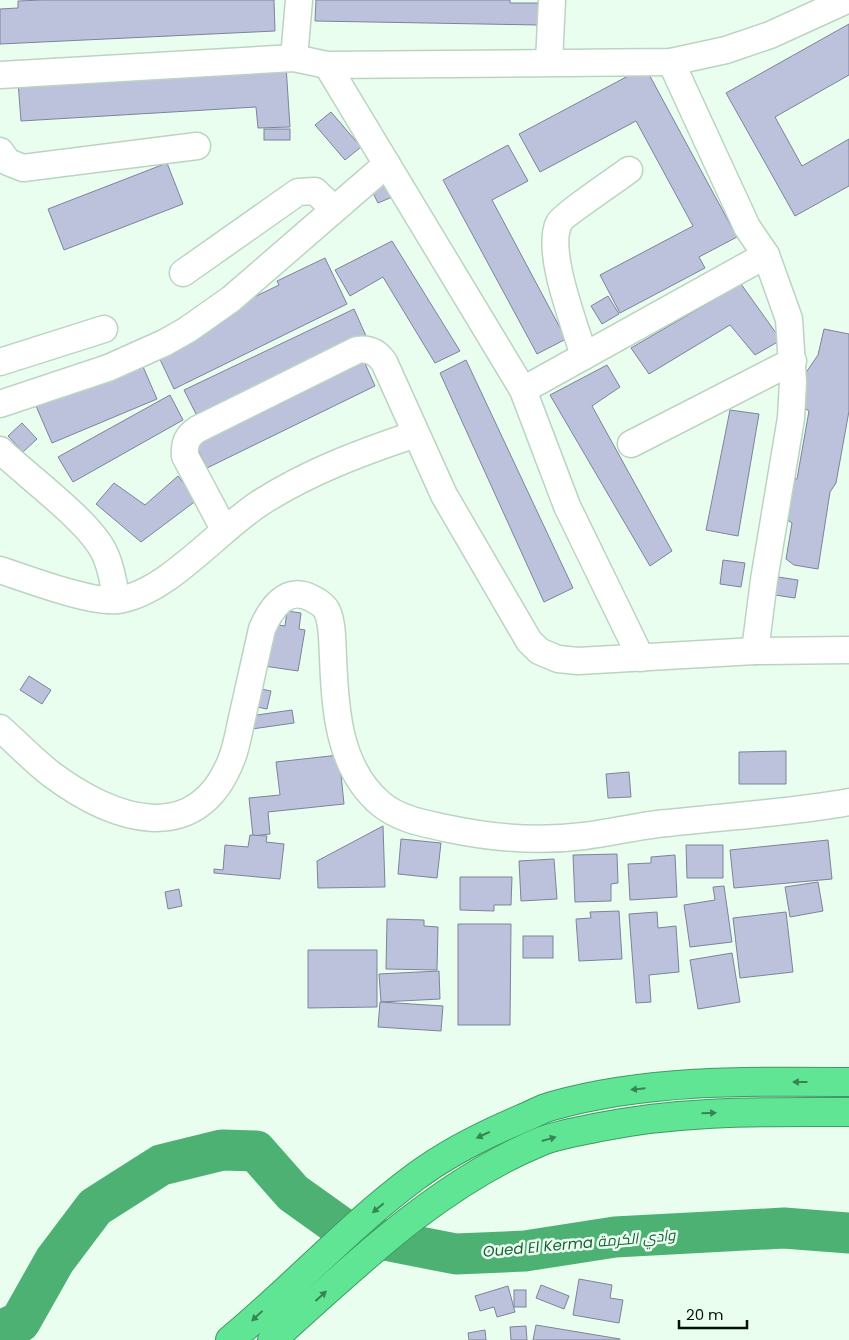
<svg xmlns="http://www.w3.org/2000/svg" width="849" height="1340" font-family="Poppins,Cairo,sans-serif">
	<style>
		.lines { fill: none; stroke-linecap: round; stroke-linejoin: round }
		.river { stroke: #4eb174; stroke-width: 41 }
		.building { fill: #bcc2dc; stroke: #7d839b }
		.minor-casing { stroke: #bbd4c2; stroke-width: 29 }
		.highway-casing { stroke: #409a63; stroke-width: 30 }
		.minor { stroke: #fff; stroke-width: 26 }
		.highway { stroke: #5fe594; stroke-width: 28 }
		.oneway { fill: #378555 }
		.labels { text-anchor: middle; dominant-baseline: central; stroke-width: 5; stroke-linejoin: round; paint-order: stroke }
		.water-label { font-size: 15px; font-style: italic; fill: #1b6139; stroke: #e9feef }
	</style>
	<rect width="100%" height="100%" fill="#e9feef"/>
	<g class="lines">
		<path class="river" d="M0 1331 20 1322 55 1260 95 1207 161 1165 222 1150 256 1151 293 1193 349 1233 456 1254 525 1251 615 1237 784 1228 849 1233"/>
	</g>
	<g class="building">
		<path d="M42 0H274L275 31 0 44V9L18 8V1Z"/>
		<path d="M316 0H510V3H538V25L315 21Z"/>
		<path d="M849 24V75L775 117 802 166 849 139V186L795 216 726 93Z"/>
		<path d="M286 66 290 127 258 128 256 107 21 121 18 82Z"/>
		<path d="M645 67 737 237 699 257 705 268 620 313 600 275 693 226 636 121 540 172 519 134Z"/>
		<path d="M331 112 361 147 345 160 315 125Z"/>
		<rect x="264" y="129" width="26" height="11"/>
		<path d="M508 145 528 181 492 200 566 339 537 354 443 180Z"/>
		<path d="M167 163 183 204 64 250 48 209Z"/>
		<path d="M388 176 397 195 378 203 369 185Z"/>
		<path d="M392 241 460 351 435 363 383 277 350 296 335 270Z"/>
		<path d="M325 258 347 304 174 389 156 351 221 313 279 285 277 281Z"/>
		<path d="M741 284 781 340 755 355 730 325 649 374 631 348Z"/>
		<path d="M608 296 619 314 602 324 591 306Z"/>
		<path d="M354 309 366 336 198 418 184 390Z"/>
		<path d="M824 329 849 334V411L836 483 830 492 818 569 794 565 786 559 792 523 783 517 790 478 797 479 809 411 800 405 805 374 818 355Z"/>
		<path d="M363 359 375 386 207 468 193 440Z"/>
		<path d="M466 360 573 588 544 602 440 373Z"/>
		<path d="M141 362 157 399 52 443 36 406Z"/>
		<path d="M607 365 620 387 592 406 672 551 650 566 550 395Z"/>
		<path d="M170 395 183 420 73 482 58 457Z"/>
		<path d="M730 410 759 414 738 536 706 530Z"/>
		<path d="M22 423 37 439 23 452 8 436Z"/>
		<path d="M178 476 197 500 141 542 96 504 114 483 145 505Z"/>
		<path d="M723 560 745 563 741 587 720 584Z"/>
		<path d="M778 577 798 580 795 598 775 595Z"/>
		<path d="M287 611 301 613 299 629 305 630 298 671 264 666 271 624 285 626Z"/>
		<path d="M29 676 51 690 42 704 20 690Z"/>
		<path d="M261 689 271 691 267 709 257 707Z"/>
		<path d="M292 710 294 723 252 729 250 716Z"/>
		<path d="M786 751V784H739V752Z"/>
		<path d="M339 755 344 804 268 812 270 834 253 836 249 798 280 795 276 762Z"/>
		<path d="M629 772 631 797 608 798 606 774Z"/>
		<path d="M383 826 385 887 318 888 317 861Z"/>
		<path d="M250 835 267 836 266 842 284 844 280 879 214 873V869L223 870 225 845 248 847Z"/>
		<path d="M401 839 441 843 437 878 398 874Z"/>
		<path d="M828 840 832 879 734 888 730 850Z"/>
		<path d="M686 845H723V878H687Z"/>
		<path d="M617 854 618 883 611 884V901L575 902 573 855Z"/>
		<path d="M675 855 677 897 630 900 628 864 651 863V857Z"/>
		<path d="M554 859 557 899 521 901 519 861Z"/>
		<path d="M460 877H512L511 905H494V911L460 910Z"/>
		<path d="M818 882 823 911 790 917 785 887Z"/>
		<path d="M724 886 732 942 690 947 684 905 715 900 713 887Z"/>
		<path d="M179 889 182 906 168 909 165 892Z"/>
		<path d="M619 911 622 959 579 961 576 919 591 918 590 912Z"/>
		<path d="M657 912 658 928 676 926 679 972 649 975 651 1002 636 1003 629 914Z"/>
		<path d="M786 912 793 972 740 978 733 918Z"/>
		<path d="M387 919 424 920V926L438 927 437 970 386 969Z"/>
		<path d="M458 924H511L510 1025H458Z"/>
		<rect x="523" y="936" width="30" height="22"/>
		<path d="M308 950H377V1007L308 1008Z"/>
		<path d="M732 953 740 1002 698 1009 690 960Z"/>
		<path d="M439 971 440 999 381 1002 379 974Z"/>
		<path d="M380 1002 443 1006 441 1031 378 1027Z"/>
		<path d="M579 1279 612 1285 610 1298 623 1300 619 1323 573 1315Z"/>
		<path d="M541 1285 569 1296 564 1309 536 1298Z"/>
		<path d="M508 1286 515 1312 497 1317 494 1307 480 1311 475 1296Z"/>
		<rect x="514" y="1290" width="12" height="17"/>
		<path d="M536 1325 620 1339V1340H533Z"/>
		<path d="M526 1326 527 1340H511L510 1327Z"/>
		<path d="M485 1330 486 1340H469L468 1333Z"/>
	</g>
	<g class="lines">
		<g class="minor-casing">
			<g id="minor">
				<path d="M294 58 299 0"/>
				<path d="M549 62 552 0"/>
				<path d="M671 62 747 227 766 255 789 319 793 382 791 418 764 580 755 651"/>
				<path d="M327 65 523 390 567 506 641 658"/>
				<path d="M0 75 294 58 327 65 671 62 726 50 770 35 847 0"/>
				<path d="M0 151 8 162 23 168 197 146"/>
				<path d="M183 273 298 192 315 191 334 209"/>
				<path d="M584 356C575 325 545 251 559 223 562 216 618 178 629 170"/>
				<path d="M0 362 104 329"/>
				<path d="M523 390 766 255"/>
				<path d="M0 404 108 368 164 343 187 330 231 299 387 164"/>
				<path d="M631 444 793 361"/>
				<path d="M0 450C27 476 89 521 104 552 112 567 113 584 117 600"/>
				<path d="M224 529 185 456C184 443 187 436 198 429L357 350C369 348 377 352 384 362L444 495 529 641 539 651 558 659 578 661 755 651 849 650"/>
				<path d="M0 570C27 579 91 603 117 600 165 595 218 530 260 503 308 472 362 452 416 434"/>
				<path d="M0 728C17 743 33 760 51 774 111 819 197 851 232 758 237 745 239 731 242 718 249 688 255 659 262 629 271 608 287 584 313 599 319 602 324 605 327 611 333 624 332 643 333 657 335 708 338 768 381 804 399 819 423 823 445 828 491 838 537 842 584 836 612 833 640 825 668 823 728 816 789 813 849 802"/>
			</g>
		</g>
		<g class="highway-casing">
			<g id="highway">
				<path d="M230 1340C293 1288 349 1226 415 1177 447 1153 483 1135 521 1119 531 1115 541 1109 552 1106 648 1079 750 1081 849 1082"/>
				<path d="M272 1340C355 1266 437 1184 542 1141 560 1134 581 1131 600 1127 684 1110 764 1112 849 1112"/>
			</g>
		</g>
		<use href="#minor" class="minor"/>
		<use href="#highway" class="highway"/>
	</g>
	<defs><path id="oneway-solid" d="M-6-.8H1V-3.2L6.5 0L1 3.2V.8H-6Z" transform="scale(1.25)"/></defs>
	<g class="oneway">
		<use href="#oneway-solid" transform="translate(800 1082) rotate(180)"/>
		<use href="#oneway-solid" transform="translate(638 1089) rotate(174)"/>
		<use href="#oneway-solid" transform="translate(709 1113) rotate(-2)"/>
		<use href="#oneway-solid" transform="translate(483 1135) rotate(155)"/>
		<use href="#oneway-solid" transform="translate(549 1139) rotate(-16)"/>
		<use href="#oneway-solid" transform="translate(378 1208) rotate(140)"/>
		<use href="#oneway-solid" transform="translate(321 1296) rotate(-42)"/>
		<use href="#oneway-solid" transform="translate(257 1316) rotate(137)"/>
	</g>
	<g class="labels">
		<g class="water-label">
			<text transform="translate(579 1243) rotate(-5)">Oued El Kerma وادي الكرمة</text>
		</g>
	</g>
	<path d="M679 1320v8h68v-8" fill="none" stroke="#070f09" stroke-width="2.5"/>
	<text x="686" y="1320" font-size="15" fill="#070f09" stroke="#e9feef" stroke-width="4" paint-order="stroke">20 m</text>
</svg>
